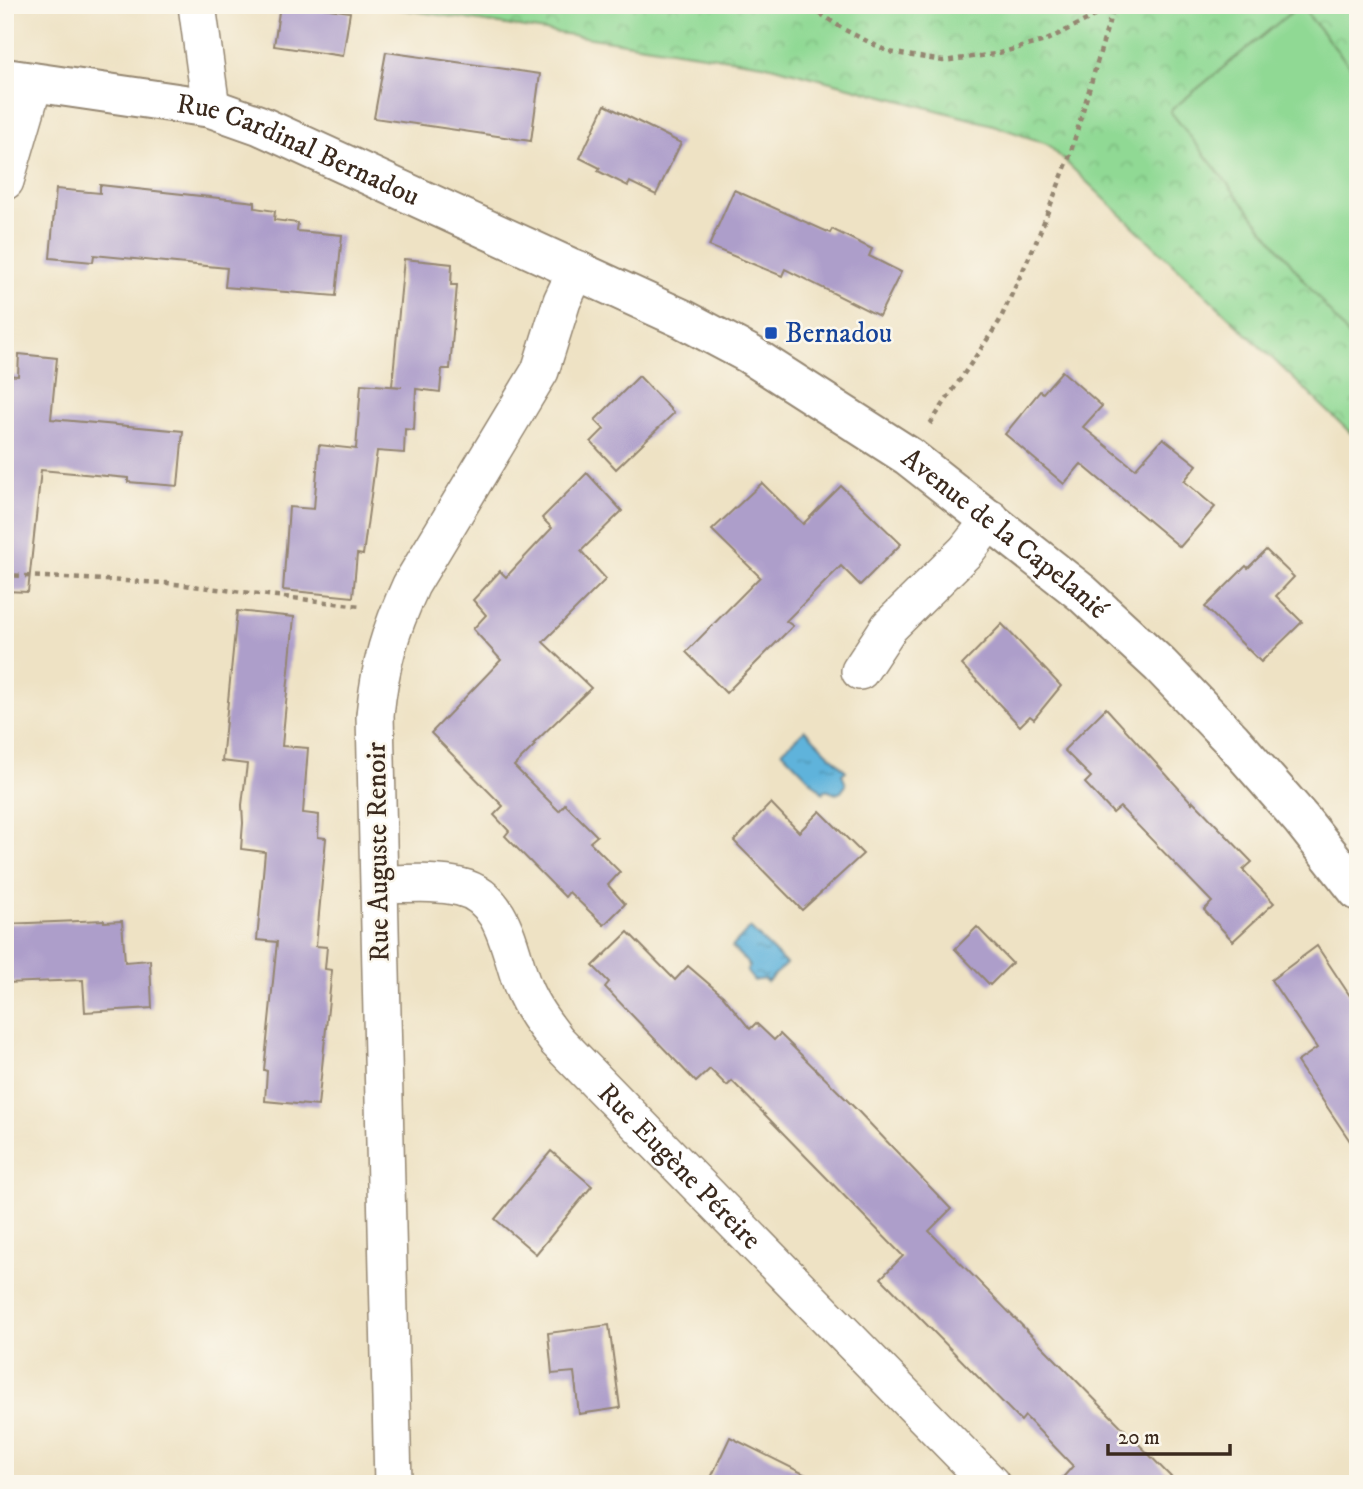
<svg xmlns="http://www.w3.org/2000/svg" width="1363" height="1489" font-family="'IM FELL DW Pica',serif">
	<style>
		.park { fill: url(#park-crowns); stroke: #668259; stroke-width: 2 }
		.pitch { fill: #90d994; stroke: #668259; stroke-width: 2 }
		.water { fill: url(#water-ripples); stroke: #4c6e7c; stroke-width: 2 }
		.building { fill: #ad9eca }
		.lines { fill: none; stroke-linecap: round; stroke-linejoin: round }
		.minor-casing { stroke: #948671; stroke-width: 40 }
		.tertiary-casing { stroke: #948671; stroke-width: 42 }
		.path { stroke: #948671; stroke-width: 4.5; stroke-dasharray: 5 5; stroke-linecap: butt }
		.minor { stroke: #fff; stroke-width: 37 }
		.tertiary { stroke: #fff; stroke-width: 38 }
		.transit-dot { fill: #1a4fb4; stroke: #fbf7ec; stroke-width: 2.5 }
		.labels { text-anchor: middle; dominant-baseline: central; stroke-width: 5; stroke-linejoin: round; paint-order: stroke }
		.street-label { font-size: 28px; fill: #3b2a1e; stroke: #fbf7ec }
		.transit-label { font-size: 28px; fill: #164399; stroke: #fbf7ec; text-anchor: start }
	</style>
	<defs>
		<pattern id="park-crowns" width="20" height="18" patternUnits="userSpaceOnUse" patternTransform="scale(1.75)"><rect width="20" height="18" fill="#90d994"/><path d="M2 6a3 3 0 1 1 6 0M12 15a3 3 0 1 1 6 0" fill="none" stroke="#7dba7f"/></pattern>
		<pattern id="water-ripples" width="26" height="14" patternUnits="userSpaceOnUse" patternTransform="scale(1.75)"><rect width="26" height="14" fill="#5eb3db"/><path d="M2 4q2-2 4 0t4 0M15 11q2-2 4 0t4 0" fill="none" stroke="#4f92b1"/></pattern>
	</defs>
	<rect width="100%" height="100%" fill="#fbf7ec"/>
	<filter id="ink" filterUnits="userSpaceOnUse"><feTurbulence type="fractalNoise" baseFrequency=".0143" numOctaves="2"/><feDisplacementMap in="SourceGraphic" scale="14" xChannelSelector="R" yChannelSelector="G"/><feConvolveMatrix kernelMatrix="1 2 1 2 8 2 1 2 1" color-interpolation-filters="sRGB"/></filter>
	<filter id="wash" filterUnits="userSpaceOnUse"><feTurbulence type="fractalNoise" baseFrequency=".00686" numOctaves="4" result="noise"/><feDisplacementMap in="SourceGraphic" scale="28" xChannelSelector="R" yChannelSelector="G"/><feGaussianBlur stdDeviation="1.57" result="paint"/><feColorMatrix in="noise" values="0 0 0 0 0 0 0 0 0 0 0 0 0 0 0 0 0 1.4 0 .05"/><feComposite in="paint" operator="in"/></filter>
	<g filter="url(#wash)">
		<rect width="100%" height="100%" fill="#eee2c4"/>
		<path class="park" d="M393 5H1358V440L1047 144 993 125 763 64 393 8Z"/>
		<path class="pitch" d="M1300 5 1358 76V348L1170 111Z"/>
		<g class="water">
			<path d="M805 730 846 771 842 774 846 785 841 792 836 794 826 790 823 793 782 751Z"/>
			<path d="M750 928 786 964 767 982 764 979 754 981 747 972 750 966 732 947Z"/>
		</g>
		<g id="blocks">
			<g class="building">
				<path d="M280 5H302L350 12 343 56 274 46Z"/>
				<path d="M386 52 540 74 531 141 374 118Z"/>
				<path d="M605 105 681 143 656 195 630 182 628 186 598 171 600 168 580 158Z"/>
				<path d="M100 185 255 202V208L275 211 274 220 298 223 297 231 342 235 336 296 225 287 227 268 94 255 93 262 50 258 56 189 100 193Z"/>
				<path d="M734 190 830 233 832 229 872 249 869 256 901 272 879 316 785 269 782 276 709 246Z"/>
				<path d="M404 259 452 264 451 285H457L450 369H442L440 392 416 389 414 430 405 429 404 453 377 451 363 555 357 554 353 597 283 590 289 507 314 509 319 445 356 449 361 384 402 387 392 386Z"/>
				<path d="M19 354 57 358 51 419 183 431 178 486 128 482V478L41 470 28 592 5 591V375L18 376Z"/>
				<path d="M1062 371 1102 406 1083 427 1135 469 1163 438 1197 465 1184 481 1215 507 1180 547 1081 464 1064 484 1005 434 1040 391 1043 393Z"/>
				<path d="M639 376 674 413 616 469 591 442 604 429 595 420Z"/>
				<path d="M587 473 622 511 581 551 606 579 543 642 591 688 533 744 535 745 514 766 559 811 565 804 597 836 590 842 620 872 608 885 625 904 604 925 569 892 565 897 505 836 509 831 494 815 503 806 431 733 501 660 473 629 486 615 473 600 500 571 506 577 552 528 542 518Z"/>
				<path d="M762 483 803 524 841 486 901 544 860 585 841 566 786 621 793 626 726 693 686 652 760 577 712 530Z"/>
				<path d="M1266 550 1294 577 1276 596 1302 622 1261 662 1205 607 1246 566 1248 568Z"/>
				<path d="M237 611 294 617 282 746 308 748 303 813 319 815 318 837 326 838 316 946 327 947 325 969 332 970 318 1106 265 1101 267 1071 264 1070 277 942 257 940 265 852 241 849 243 823 242 805 247 764 222 761Z"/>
				<path d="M1002 624 1061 686 1034 719 1030 716 1020 726 962 665Z"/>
				<path d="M1106 708 1192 803 1193 801 1252 862 1243 870 1274 903 1233 941 1204 910 1212 902 1120 807 1113 813 1085 783 1091 777 1064 750Z"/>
				<path d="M771 803 799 832 820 811 863 854 802 910 734 841Z"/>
				<path d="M104 920V922L122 921 125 962 150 960 152 1008 85 1012 83 980 5 983V924Z"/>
				<path d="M977 927 1012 963 990 985 955 949Z"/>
				<path d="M628 932 675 980 688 966 723 996 750 1029 756 1023 774 1040 780 1034 858 1111 951 1209 929 1231 1178 1484H1057L1073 1466 1025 1416 1021 1421 881 1278 903 1256 732 1081 727 1086 710 1069 696 1082 605 987 609 982 593 966Z"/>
				<path d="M1317 946 1358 1008V1153L1297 1062 1317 1048 1271 980Z"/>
				<path d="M551 1151 592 1186 536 1254 495 1219Z"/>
				<path d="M609 1325 620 1408 579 1414 574 1372 552 1374 548 1333Z"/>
				<path d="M730 1437 824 1484H708Z"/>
			</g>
		</g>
	</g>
	<g filter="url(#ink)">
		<use href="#blocks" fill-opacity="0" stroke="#948671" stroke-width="2"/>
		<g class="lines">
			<g class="minor-casing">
				<g id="minor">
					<path d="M197 5 211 108"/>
					<path d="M5 181 34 82"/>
					<path d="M860 671 889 627 966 551 991 519"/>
					<path id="s1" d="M380 884C406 884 435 881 460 887 505 897 509 952 523 987 531 1007 544 1024 557 1041L991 1484"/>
					<path d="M393 1484 375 715C380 664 390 631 411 585L540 371 562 301 577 269"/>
				</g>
			</g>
			<g class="tertiary-casing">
				<g id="tertiary">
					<path id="s2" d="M5 78 211 108 259 125 683 319 749 354 908 456 1082 593 1160 665 1232 740 1301 819 1358 891"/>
				</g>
			</g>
			<g class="path">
				<path d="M781 5 819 13 845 30 889 52 943 61 995 54 1045 41 1114 6"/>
				<path d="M930 424 999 322 1036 242 1069 158 1114 5"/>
				<path d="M5 575 167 583 360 606"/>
			</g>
			<use href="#minor" class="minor"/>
			<use href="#tertiary" class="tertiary"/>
		</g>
	</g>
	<rect class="transit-dot" x="764" y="326" width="14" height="14" rx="3.5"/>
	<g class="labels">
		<g class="street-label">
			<text stroke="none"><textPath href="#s2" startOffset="304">Rue Cardinal Bernadou</textPath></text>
			<text stroke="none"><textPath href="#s2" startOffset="1113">Avenue de la Capelanié</textPath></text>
			<text transform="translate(378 852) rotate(-91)">Rue Auguste Renoir</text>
			<text stroke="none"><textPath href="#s1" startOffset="444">Rue Eugène Péreire</textPath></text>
		</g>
		<g class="transit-label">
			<text x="785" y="333">Bernadou</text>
		</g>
	</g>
	<rect width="1363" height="1489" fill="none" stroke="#fbf7ec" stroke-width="28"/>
	<path d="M1108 1444v10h122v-10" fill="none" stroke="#3b2a1e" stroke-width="3.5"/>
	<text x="1118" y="1444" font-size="21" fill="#3b2a1e" stroke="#fbf7ec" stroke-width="5" paint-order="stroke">20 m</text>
</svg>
